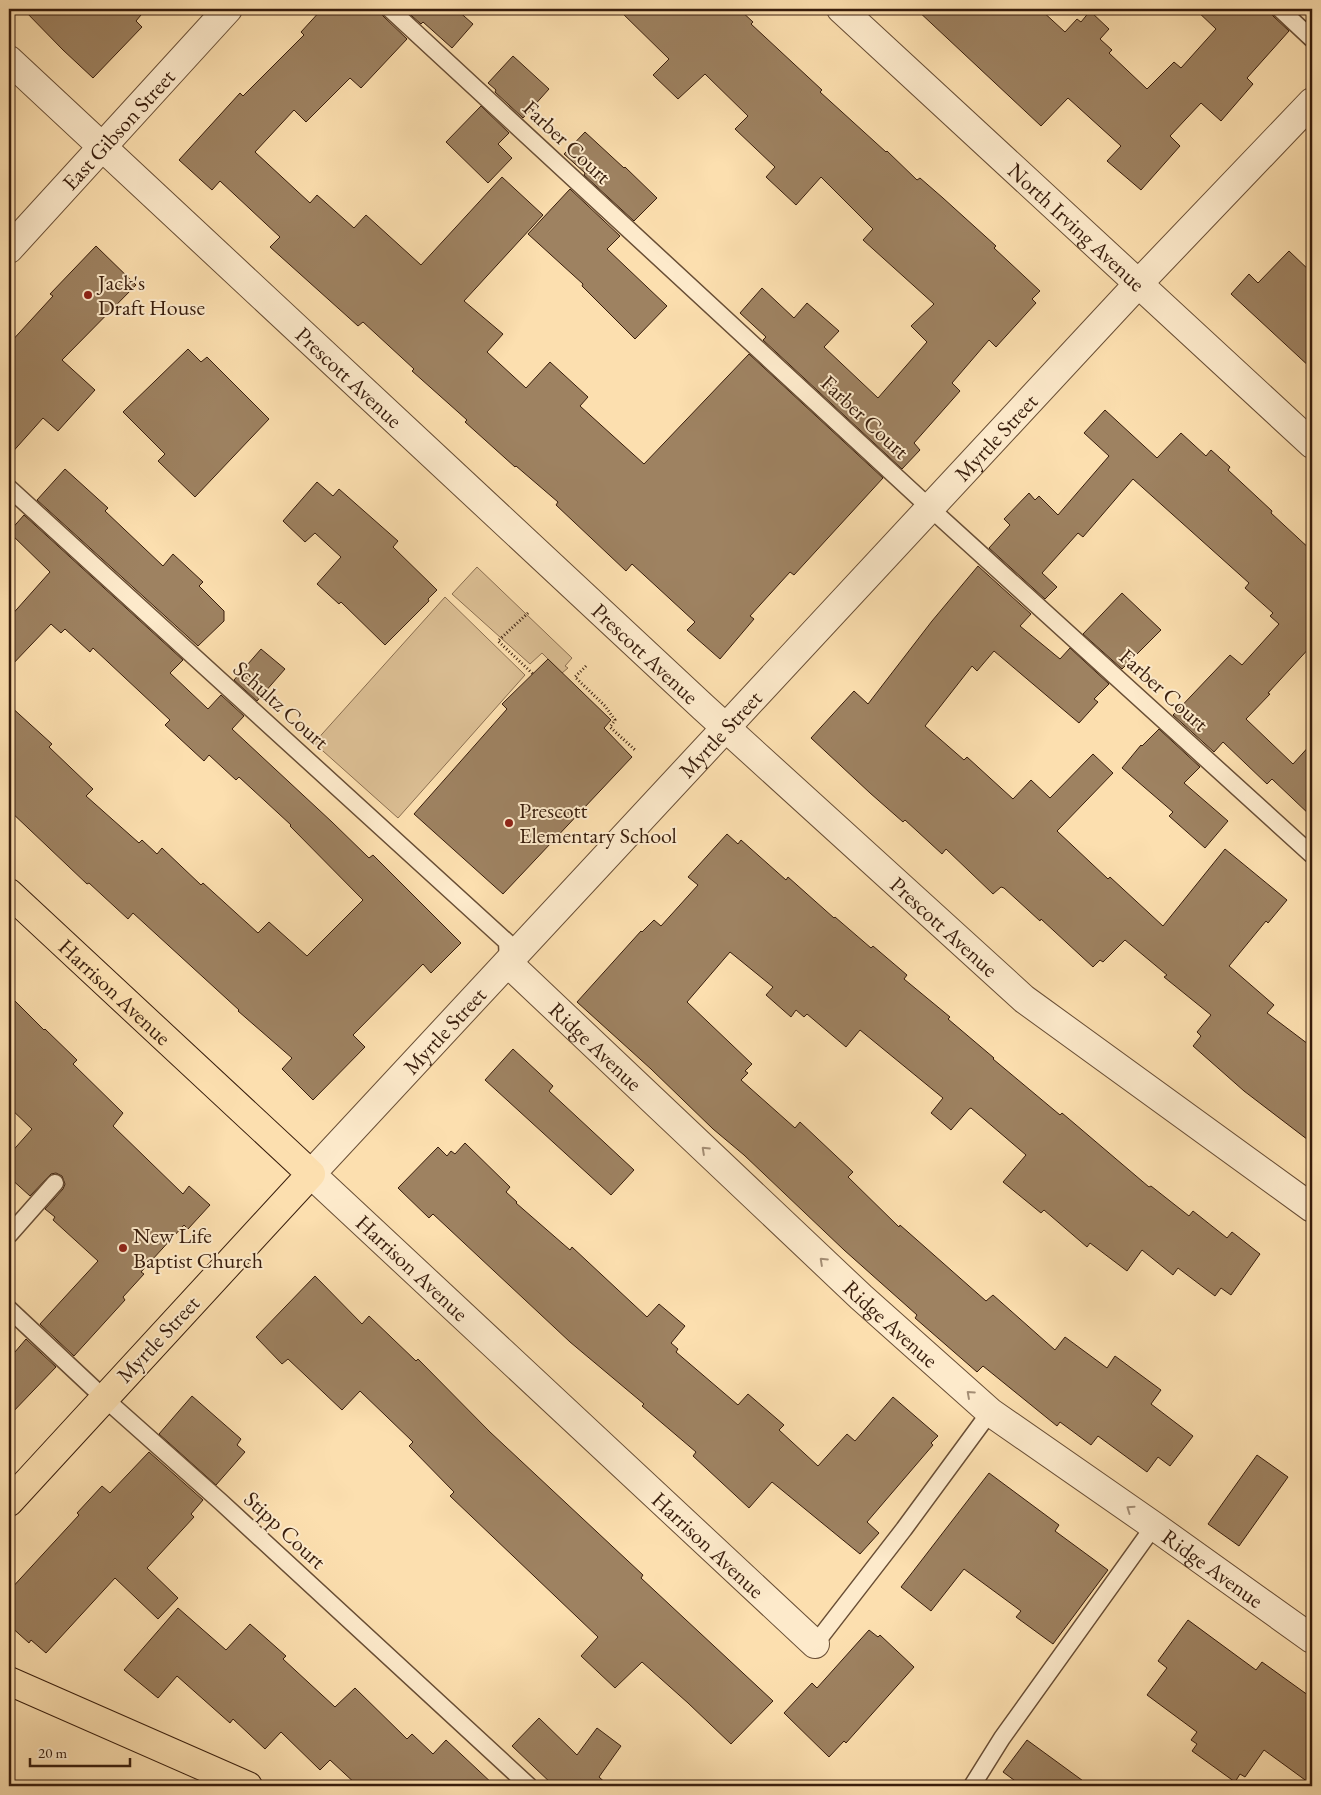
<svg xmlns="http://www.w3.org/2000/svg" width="1321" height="1795" font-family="'EB Garamond',serif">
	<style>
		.green { fill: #dbbe93; stroke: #8a6e50 }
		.building { fill: #9e8261; stroke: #381d0c }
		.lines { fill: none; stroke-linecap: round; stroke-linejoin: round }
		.lane-casing { stroke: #694e35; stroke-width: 19 }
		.street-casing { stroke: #694e35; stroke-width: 30 }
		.primary-casing { stroke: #381d0c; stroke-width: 30 }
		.path { stroke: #381d0c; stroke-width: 3; stroke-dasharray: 1 2.5; stroke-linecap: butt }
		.lane { stroke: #fdeacb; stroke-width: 16 }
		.street { stroke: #fdeacb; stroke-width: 28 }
		.primary { stroke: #fcdfaf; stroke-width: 28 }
		.oneway { stroke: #a48e75 }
		.poi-dot { fill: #8f2418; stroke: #fdeacb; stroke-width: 2 }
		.labels { text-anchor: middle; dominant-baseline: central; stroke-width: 4; stroke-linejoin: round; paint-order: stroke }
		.street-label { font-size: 22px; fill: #381d0c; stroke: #fdeacb }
		.poi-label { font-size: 22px; fill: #381d0c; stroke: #fdeacb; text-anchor: start }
	</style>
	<rect width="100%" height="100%" fill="#fcdfaf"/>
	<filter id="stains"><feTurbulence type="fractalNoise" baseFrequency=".004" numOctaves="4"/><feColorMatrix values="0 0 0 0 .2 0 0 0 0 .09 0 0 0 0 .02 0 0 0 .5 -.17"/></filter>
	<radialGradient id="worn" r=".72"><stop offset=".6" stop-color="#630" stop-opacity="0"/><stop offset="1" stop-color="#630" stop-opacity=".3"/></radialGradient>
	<g class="green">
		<path d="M477 567 572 658 565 666 568 668 562 673 542 653 530 664 452 594Z"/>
		<path d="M445 597 525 675 398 818 314 743Z"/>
	</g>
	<g class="building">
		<path d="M23 9H146L136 21 142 27 93 78 63 50Z"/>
		<path d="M322 9H380L383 16 407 39 361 88 350 78 306 122 294 110 255 152 310 203 317 195 354 228 366 215 421 265 502 177 543 215 464 301 503 334 487 352 526 388 550 362 588 397 580 406 644 464 749 354 883 478 794 575 790 572 750 616 754 619 720 659 687 630 695 622 632 564 626 571 556 505 558 502 516 466 515 467 465 422 467 420 412 371 414 369 363 322 358 326 270 247 280 237 220 181 212 190 179 160 240 93 243 96 304 35 301 32Z"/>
		<path d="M404 9H456L473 24 452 48 423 22 421 24Z"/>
		<path d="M618 9H739L753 22 751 24 822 90 820 92 886 152 887 151 917 180 920 178 943 198 996 246 994 248 1040 291 1032 299 1036 303 996 347 989 340 952 383 960 391 914 443 920 450 902 469 763 340 766 337 740 313 762 288 794 318 807 303 839 331 824 347 878 398 927 342 911 326 934 304 863 240 873 229 821 177 796 205 766 177 775 167 735 129 748 116 705 74 678 99 653 75 669 59Z"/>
		<path d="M916 9H1040L1065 32 1077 19 1081 22 1090 11 1109 29 1100 39 1112 50 1109 53 1147 89 1174 62 1181 68 1216 29 1195 9H1270L1273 16 1289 31 1247 78 1253 84 1221 121 1201 103 1170 136 1180 146 1141 190 1107 161 1121 146 1068 98 1041 126Z"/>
		<path d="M513 56 549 89 523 118 495 92 496 90 488 83Z"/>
		<path d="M481 106 509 133 498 144 512 158 488 183 446 142Z"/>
		<path d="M585 132 624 168 625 167 657 198 634 221 584 175 585 173 564 154Z"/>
		<path d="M570 189 620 236 607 249 667 306 635 339 582 286 583 284 528 234Z"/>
		<path d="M96 246 136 285 62 360 95 390 58 431 43 418 9 456V344L53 296 50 294Z"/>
		<path d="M1289 251 1312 273V369L1231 294 1249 274 1258 283Z"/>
		<path d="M188 349 201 362 207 357 269 419 195 497 158 461 165 454 123 412Z"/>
		<path d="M1105 410 1157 458 1181 433 1206 456 1211 450 1230 467 1228 470 1272 511 1271 513 1312 551V645L1268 693 1270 694 1246 719 1293 764 1312 743V817L1272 779 1267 784 1223 742 1214 752 1173 715 1230 655 1242 665 1279 624 1270 616 1273 613 1245 588 1249 583 1133 479 1083 537 1078 533 1042 573 1057 587 1045 599 989 548 1010 525 1004 519 1029 493 1035 500 1039 496 1058 515 1109 456 1084 433Z"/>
		<path d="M65 469 108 508 105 511 163 566 173 554 203 582 199 586 224 611V621L198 646 37 500Z"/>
		<path d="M317 482 333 496 339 489 398 541 393 547 437 590 428 599 429 601 385 645 341 602 339 604 317 584 341 557 315 533 305 542 283 521Z"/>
		<path d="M24 515 183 660 170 673 208 709 221 695 244 716 232 729 332 822 369 858 373 855 461 943 431 973 423 964 353 1035 365 1047 313 1100 282 1069 292 1058 238 1011 239 1010 133 913 128 919 89 883 87 884 9 810V705L52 744 49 747 93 789 86 796 139 843 142 840 157 854 162 848 201 885 203 883 258 933 269 922 307 956 363 900 290 826 291 825 239 777 236 780 209 755 204 761 165 725 170 720 93 648 90 652 65 629 61 633 51 624 9 668V618L50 572 9 532Z"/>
		<path d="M978 566 1031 614 1020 626 1060 659 1070 648 1109 684 1094 699 1098 702 1079 723 994 651 977 671 972 666 925 726 964 760 967 757 1013 799 1031 780 1050 798 1093 754 1113 773 1057 831 1108 879 1110 877 1163 926 1225 849 1287 900 1268 923 1266 921 1229 966 1274 1005 1267 1013 1312 1047V1143L1244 1091 1193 1046 1201 1036 1197 1032 1211 1015 1164 977 1167 975 1125 940 1103 962 1100 960 1093 967 1041 919 1040 921 1004 888 1001 887 993 894 946 849 942 854 905 820 903 822 870 793 811 738 854 691 868 704 932 621Z"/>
		<path d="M1122 593 1161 630 1122 669 1083 634Z"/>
		<path d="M261 649 285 669 257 701 234 680Z"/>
		<path d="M548 659 611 720 604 728 632 757 503 894 414 814 507 709 502 704Z"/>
		<path d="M1159 729 1200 767 1184 783 1228 821 1205 848 1169 816 1173 812 1122 768 1141 745 1142 746Z"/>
		<path d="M727 834 738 844 741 840 786 880 788 877 834 918 835 917 871 948 873 946 907 975 904 979 950 1017 948 1019 994 1058 993 1059 1060 1115 1062 1113 1149 1187 1151 1186 1189 1216 1193 1211 1227 1238 1232 1232 1260 1254 1231 1295 1221 1288 1215 1296 1178 1268 1173 1275 1142 1250 1127 1271 1090 1243 1087 1247 1044 1210 1041 1213 1003 1182 1026 1155 971 1108 969 1109 951 1130 931 1113 943 1098 860 1030 846 1047 807 1014 804 1017 796 1010 791 1017 766 995 773 987 730 952 687 1002 752 1064 745 1071 748 1073 741 1080 795 1128 800 1122 853 1172 848 1177 899 1227 900 1225 986 1301 993 1295 1055 1350 1065 1337 1107 1368 1115 1356 1161 1390 1151 1404 1193 1436 1170 1466 1158 1457 1147 1472 1098 1436 1091 1445 1060 1422 1057 1426 983 1366 977 1372 915 1318 917 1315 844 1250 744 1155 713 1129 651 1069 577 1002 641 931 642 932 654 920 661 926 698 885 688 877Z"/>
		<path d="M9 995 44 1030 45 1029 77 1060 73 1064 123 1113 113 1126 183 1194 189 1186 210 1205 188 1229 184 1225 141 1272 144 1274 123 1297 125 1300 74 1356 40 1324 98 1261 53 1220 55 1217 45 1209 63 1189 65 1184 62 1176 56 1173 51 1174 30 1196 9 1177V1155L32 1129 9 1107Z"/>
		<path d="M513 1049 553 1086 549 1091 634 1170 611 1195 485 1080Z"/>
		<path d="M465 1143 510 1187 506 1192 517 1202 516 1203 570 1250 572 1247 647 1317 659 1304 685 1326 671 1343 678 1349 676 1352 738 1405 748 1394 784 1425 779 1430 818 1466 847 1434 855 1441 893 1397 938 1436 931 1443 933 1445 867 1522 879 1533 860 1554 772 1482 749 1508 693 1456 696 1452 642 1406 644 1404 570 1342 433 1214 429 1218 398 1188 438 1147 447 1156 451 1151 455 1154Z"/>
		<path d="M315 1276 362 1324 369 1316 416 1361 418 1359 490 1432 643 1575 641 1578 773 1701 731 1744 688 1703 642 1662 615 1688 581 1656 598 1637 450 1496 454 1492 409 1446 413 1442 360 1391 342 1410 288 1359 282 1364 256 1337Z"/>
		<path d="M26 1339 56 1367 9 1416V1359Z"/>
		<path d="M192 1396 241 1439 237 1445 245 1452 216 1485 159 1434Z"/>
		<path d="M149 1452 203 1500 191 1514 194 1517 147 1568 178 1598 158 1619 115 1578 46 1653 31 1640 29 1643 9 1625V1591L79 1515 77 1513 102 1486 110 1493Z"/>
		<path d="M1257 1455 1288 1477 1239 1546 1208 1524Z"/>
		<path d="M989 1473 1059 1525 1055 1531 1108 1570 1053 1644 1016 1617 1021 1611 964 1569 931 1611 901 1587Z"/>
		<path d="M178 1608 226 1650 250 1624 286 1656 283 1659 335 1707 355 1688 407 1739 412 1734 433 1754 446 1740 495 1786H358L330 1760 320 1770 281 1732 265 1749 233 1719 230 1723 177 1676 158 1698 124 1670Z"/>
		<path d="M1188 1620 1256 1670 1262 1662 1312 1698V1785L1264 1750 1245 1777 1240 1774 1235 1782 1192 1751 1197 1744 1191 1740 1197 1732 1147 1695 1167 1668 1158 1661Z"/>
		<path d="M869 1630 878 1637 880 1635 914 1667 846 1743 844 1741 829 1757 784 1713 812 1683 817 1688Z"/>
		<path d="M539 1718 577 1755 597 1728 621 1746 599 1777 609 1786H554L512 1746Z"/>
		<path d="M1027 1740 1090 1786H1022L1003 1772Z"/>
	</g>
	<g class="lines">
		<g class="lane-casing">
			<g id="lane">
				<path d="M390 9 930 508 1312 855"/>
				<path d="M1280 9 1312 39"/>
				<path d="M9 488 507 942 508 963"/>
				<path d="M9 1235 55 1183"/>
				<path d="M9 1309 104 1398 221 1502 529 1786"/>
				<path d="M815 1644 904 1529 990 1412"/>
				<path d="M972 1786 1002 1738 1154 1526"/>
			</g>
		</g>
		<g class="street-casing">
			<g id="street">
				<path id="s1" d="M841 9 1312 444"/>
				<path id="s2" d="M9 60 703 707 1024 999 1312 1208"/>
				<path id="s3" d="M9 249 228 9"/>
				<path id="s4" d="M508 963 861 1297 990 1412 1154 1526 1312 1639"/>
				<path id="s5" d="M815 1644 311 1174 1139 283 1312 102"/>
			</g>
		</g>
		<g class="primary-casing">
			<g id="primary">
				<path id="s6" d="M9 893 311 1174 9 1502"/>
				<path d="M9 1681 248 1786"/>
			</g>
		</g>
		<g class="path">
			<path d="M528 613 498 641 533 674"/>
			<path d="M586 666 575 677 605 706 615 720 610 727 635 750"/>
		</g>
		<use href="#lane" class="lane"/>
		<use href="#street" class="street"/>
		<use href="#primary" class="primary"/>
	</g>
	<defs><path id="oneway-chevron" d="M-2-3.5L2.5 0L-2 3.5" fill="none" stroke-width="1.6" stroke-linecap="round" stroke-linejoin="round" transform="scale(1.25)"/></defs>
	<g class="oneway">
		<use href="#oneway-chevron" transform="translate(705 1150) rotate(-137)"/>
		<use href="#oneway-chevron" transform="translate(823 1261) rotate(-137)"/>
		<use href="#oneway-chevron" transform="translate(970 1394) rotate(-138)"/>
		<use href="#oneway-chevron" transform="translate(1130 1509) rotate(-145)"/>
	</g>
	<g class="poi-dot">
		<circle cx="88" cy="295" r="5"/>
		<circle cx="509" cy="823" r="5"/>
		<circle cx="123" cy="1248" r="5"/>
	</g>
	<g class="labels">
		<g class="street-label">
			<text stroke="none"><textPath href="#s3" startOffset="162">East Gibson Street</textPath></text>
			<text transform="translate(567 142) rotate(43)">Farber Court</text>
			<text stroke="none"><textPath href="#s1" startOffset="321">North Irving Avenue</textPath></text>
			<text stroke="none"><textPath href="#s2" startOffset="465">Prescott Avenue</textPath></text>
			<text transform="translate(865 417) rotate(43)">Farber Court</text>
			<text stroke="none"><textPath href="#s5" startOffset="1695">Myrtle Street</textPath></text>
			<text stroke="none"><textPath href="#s2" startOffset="870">Prescott Avenue</textPath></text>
			<text transform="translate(1164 690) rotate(42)">Farber Court</text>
			<text transform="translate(281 705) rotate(42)">Schultz Court</text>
			<text stroke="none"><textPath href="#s5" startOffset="1290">Myrtle Street</textPath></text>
			<text stroke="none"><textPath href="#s2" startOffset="1275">Prescott Avenue</textPath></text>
			<text stroke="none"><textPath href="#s6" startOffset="145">Harrison Avenue</textPath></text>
			<text stroke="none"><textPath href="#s5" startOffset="885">Myrtle Street</textPath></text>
			<text stroke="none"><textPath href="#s4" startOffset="121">Ridge Avenue</textPath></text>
			<text transform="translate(412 1268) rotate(43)">Harrison Avenue</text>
			<text stroke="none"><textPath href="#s4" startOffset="526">Ridge Avenue</textPath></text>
			<text transform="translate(158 1339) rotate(-47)">Myrtle Street</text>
			<text transform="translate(285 1530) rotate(43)">Stipp Court</text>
			<text transform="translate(708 1545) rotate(43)">Harrison Avenue</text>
			<text stroke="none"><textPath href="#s4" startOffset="931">Ridge Avenue</textPath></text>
		</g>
		<g class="poi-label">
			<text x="98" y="282">Jack's<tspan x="98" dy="25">Draft House</tspan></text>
			<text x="519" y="810">Prescott<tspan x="519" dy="25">Elementary School</tspan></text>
			<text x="133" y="1235">New Life<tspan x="133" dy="25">Baptist Church</tspan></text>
		</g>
	</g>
	<rect width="1321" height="1795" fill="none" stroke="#fcdfaf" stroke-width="30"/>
	<rect x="10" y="10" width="1301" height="1775" fill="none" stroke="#381d0c" stroke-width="2.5"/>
	<rect x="15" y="15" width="1291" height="1765" fill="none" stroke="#381d0c"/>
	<path d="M30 1758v8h100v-8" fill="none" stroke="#381d0c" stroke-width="2.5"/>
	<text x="38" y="1758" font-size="15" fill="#381d0c" stroke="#fdeacb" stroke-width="4" paint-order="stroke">20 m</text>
	<rect width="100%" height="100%" filter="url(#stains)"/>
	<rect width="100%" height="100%" fill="url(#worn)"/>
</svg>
